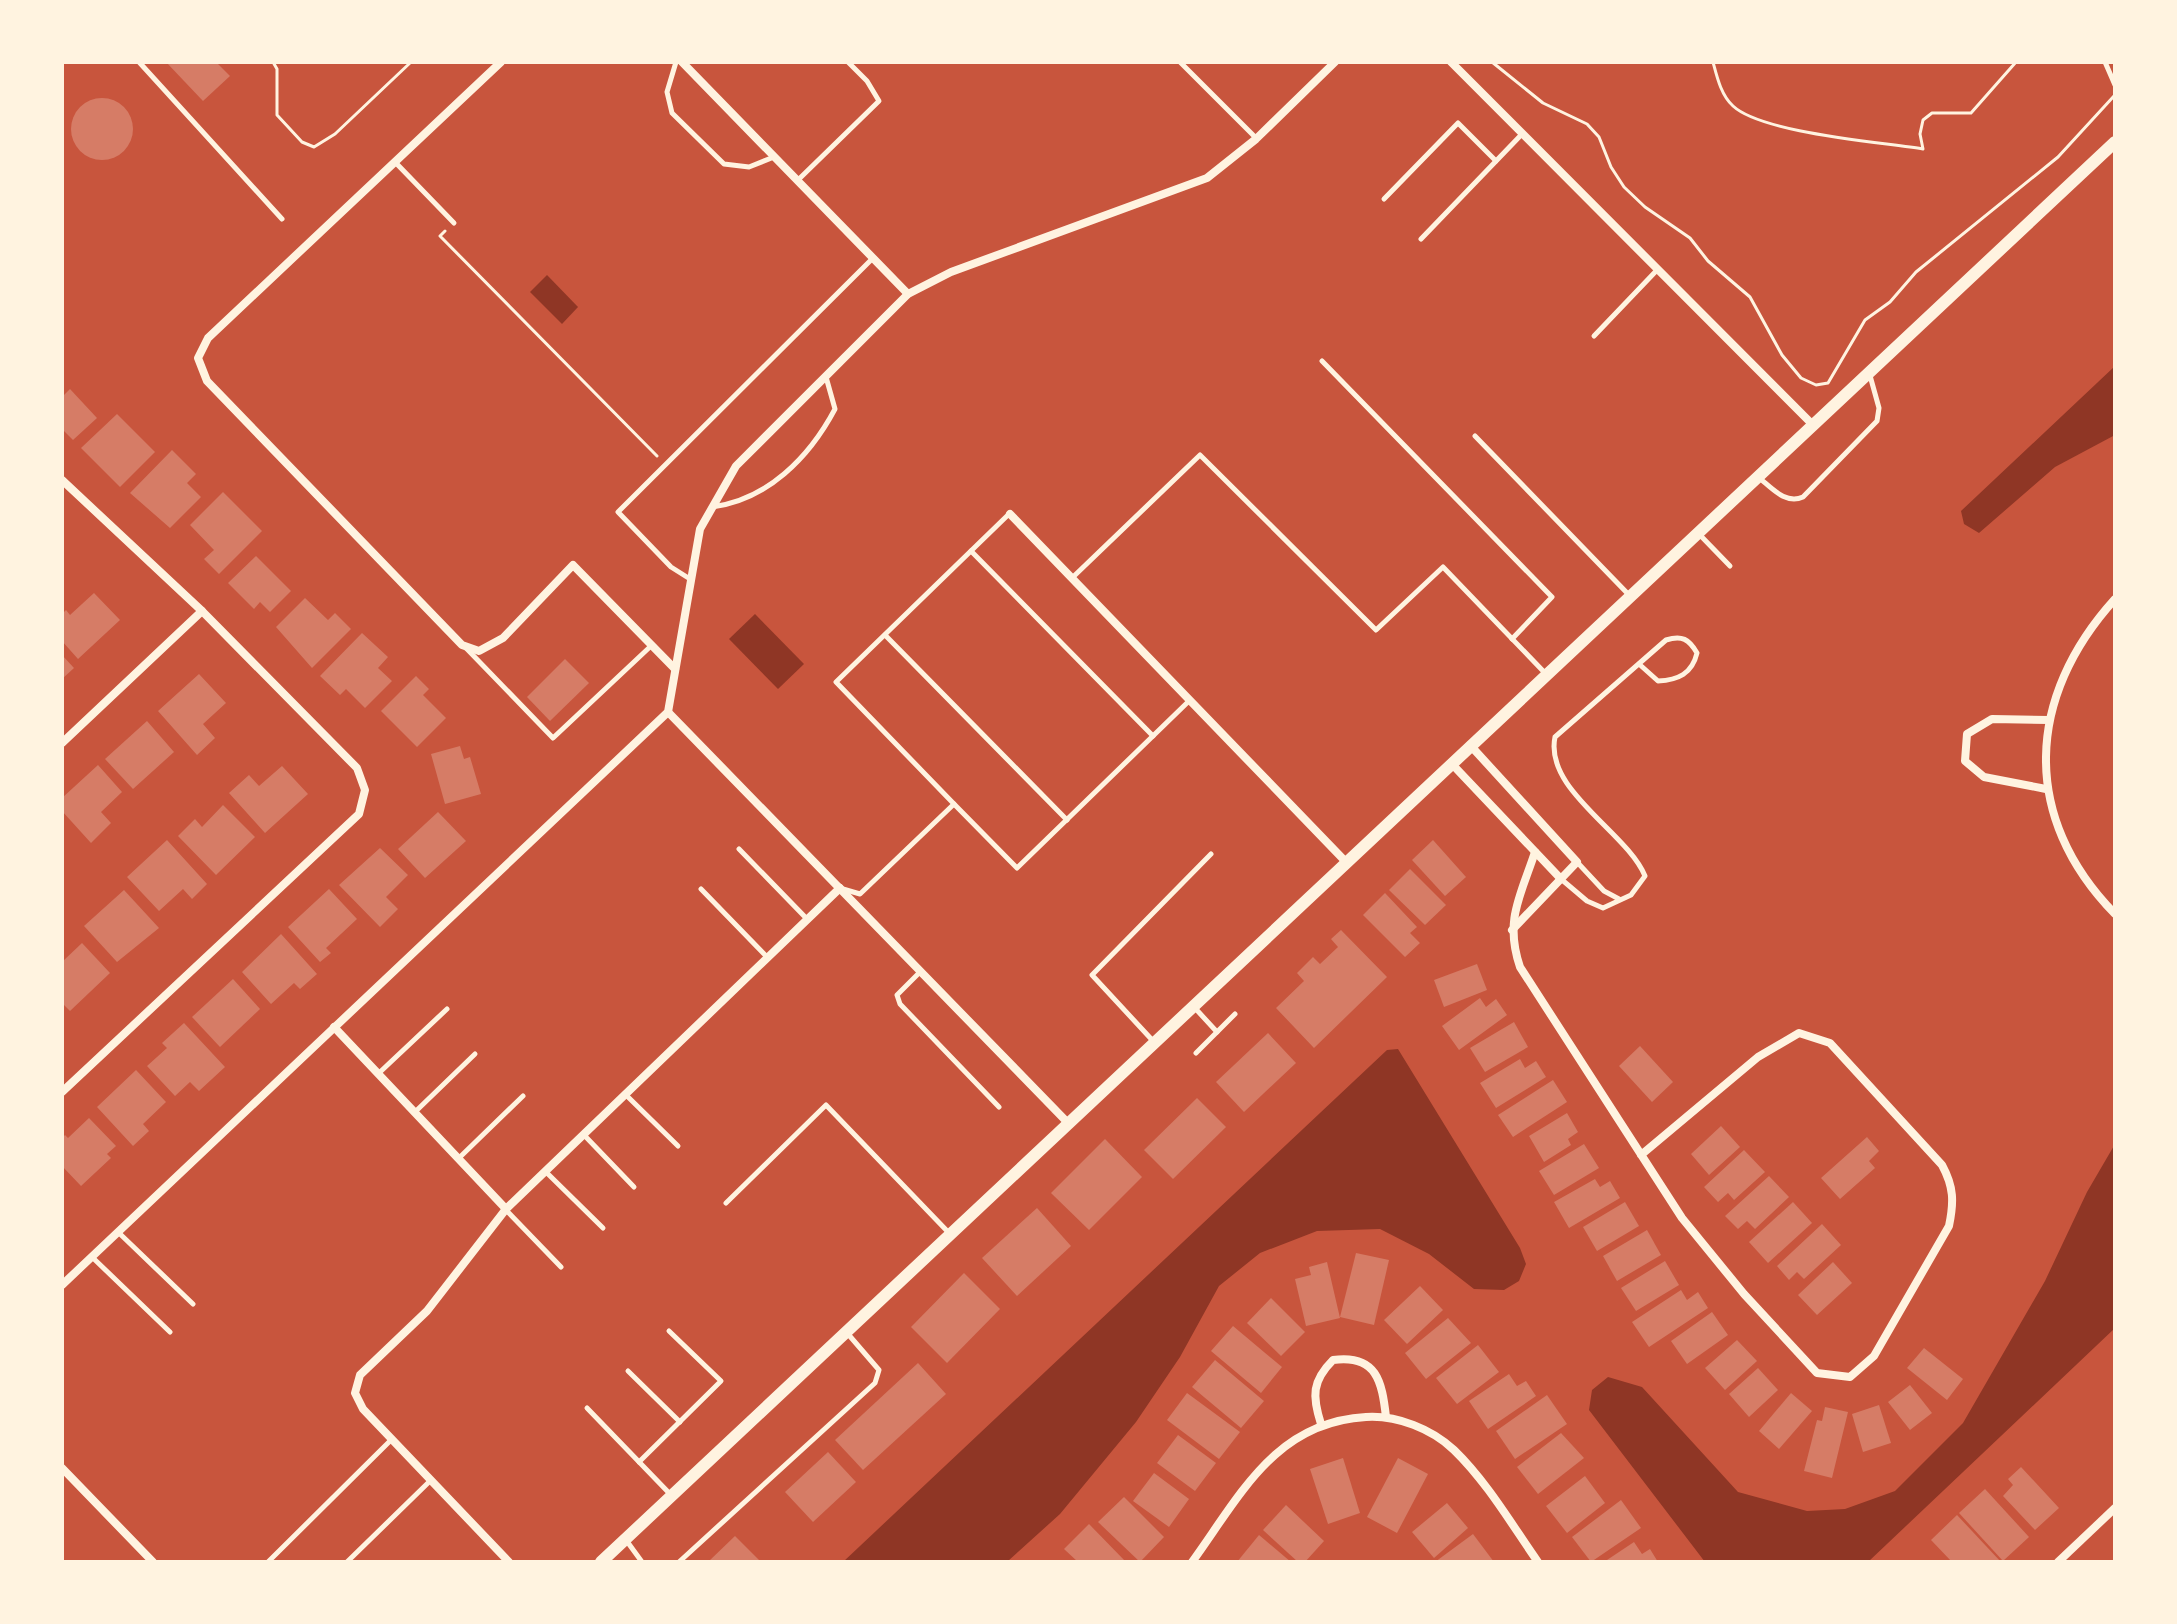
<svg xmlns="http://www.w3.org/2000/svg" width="2177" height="1624" font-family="Mulish,sans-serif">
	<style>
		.water { fill: #8f3625 }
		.building { fill: #d67c66 }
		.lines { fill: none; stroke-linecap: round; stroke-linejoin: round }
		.path { stroke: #fff3e0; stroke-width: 3 }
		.service { stroke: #fff3e0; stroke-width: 5 }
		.minor { stroke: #fff3e0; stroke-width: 8 }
		.tertiary { stroke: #fff3e0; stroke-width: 12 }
	</style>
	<rect width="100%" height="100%" fill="#c8553d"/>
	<g class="water">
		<path d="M547 275 578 307 562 324 530 292Z"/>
		<path d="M2115 366V435L2055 467 1979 533 1964 524 1961 511Z"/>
		<path d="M755 614 804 664 778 689 729 639Z"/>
		<path d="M1398 1049 1520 1248 1526 1264 1519 1281 1504 1290 1474 1289 1429 1254 1380 1229 1317 1231 1260 1253 1219 1286 1180 1357 1136 1422 1060 1514 1008 1561 843 1562 1387 1050Z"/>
		<path d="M2115 1144V1328L1868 1562H1705L1589 1410 1592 1390 1608 1377 1642 1387 1738 1492 1807 1511 1845 1509 1895 1491 1963 1423 2045 1281 2087 1192Z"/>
	</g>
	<g class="building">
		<path d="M166 62H216L230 76 203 101Z"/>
		<circle cx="102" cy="129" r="31"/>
		<path d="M70 389 97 418 73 440 62 429V397Z"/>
		<path d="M117 414 155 452 120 487 81 448Z"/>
		<path d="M172 450 196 474 187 483 201 497 170 528 130 493Z"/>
		<path d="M223 492 262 531 219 574 204 559 214 550 190 525Z"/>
		<path d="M256 556 291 591 270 612 260 602 254 609 228 583Z"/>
		<path d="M94 593 120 620 78 659 62 641V614L66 610 70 615Z"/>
		<path d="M305 598 328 620 335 613 351 629 312 668 276 627Z"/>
		<path d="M362 633 388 657 378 668 392 681 365 708 346 689 340 695 320 676Z"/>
		<path d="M62 655 74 668 62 679Z"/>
		<path d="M565 659 589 683 550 721 527 697Z"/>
		<path d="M199 674 226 703 203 724 215 738 197 755 158 711Z"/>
		<path d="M416 676 429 689 423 695 446 718 417 747 381 711Z"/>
		<path d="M147 721 174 752 133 789 105 759Z"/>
		<path d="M460 746 464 759 470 757 481 794 445 804 431 754Z"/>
		<path d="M98 765 122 792 101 812 111 823 91 843 62 811V798Z"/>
		<path d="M282 766 308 794 265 833 229 793 249 775 259 786Z"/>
		<path d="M223 805 255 837 216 875 178 836 195 819 202 827Z"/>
		<path d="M438 812 466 841 425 878 398 849Z"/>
		<path d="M167 840 207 884 192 899 183 889 159 911 127 877Z"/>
		<path d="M1433 840 1466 877 1445 896 1412 860Z"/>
		<path d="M380 848 408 875 386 897 398 909 380 927 339 885Z"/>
		<path d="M1410 869 1446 905 1425 925 1389 890Z"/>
		<path d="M329 889 357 919 326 948 331 953 320 962 288 927Z"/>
		<path d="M124 890 159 928 117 962 84 926Z"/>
		<path d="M1385 893 1417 927 1410 933 1420 943 1405 957 1363 915Z"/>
		<path d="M1341 930 1387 977 1314 1048 1276 1008 1304 981 1297 973 1313 957 1320 964 1338 947 1331 939Z"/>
		<path d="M281 934 317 974 300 989 294 983 271 1004 242 972Z"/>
		<path d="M82 943 110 973 70 1011 62 1003V962Z"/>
		<path d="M1477 964 1487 990 1444 1007 1434 980Z"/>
		<path d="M233 979 260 1009 220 1047 192 1017Z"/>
		<path d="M1480 998 1486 1007 1496 999 1507 1015 1459 1050 1442 1026Z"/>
		<path d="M1514 1022 1528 1047 1485 1072 1470 1048Z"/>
		<path d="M184 1023 225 1067 199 1091 190 1082 175 1096 147 1066 167 1048 162 1043Z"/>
		<path d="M1268 1033 1296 1063 1244 1112 1216 1082Z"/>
		<path d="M1640 1046 1673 1082 1652 1102 1619 1066Z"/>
		<path d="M1520 1059 1525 1068 1536 1061 1546 1077 1496 1108 1480 1083Z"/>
		<path d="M136 1070 166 1102 143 1124 149 1131 133 1146 97 1107Z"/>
		<path d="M1553 1080 1567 1102 1513 1137 1498 1115Z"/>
		<path d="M1197 1098 1226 1127 1173 1179 1144 1150Z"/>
		<path d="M1567 1113 1578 1132 1568 1139 1571 1145 1544 1162 1529 1136Z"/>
		<path d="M89 1118 116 1146 107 1154 111 1158 81 1186 62 1166V1138L65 1135 68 1138Z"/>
		<path d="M1721 1126 1740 1147 1709 1175 1691 1154Z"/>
		<path d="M1867 1137 1879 1151 1869 1161 1875 1168 1840 1199 1821 1178Z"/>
		<path d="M1105 1139 1142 1177 1089 1230 1051 1193Z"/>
		<path d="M1584 1144 1599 1168 1554 1195 1539 1171Z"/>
		<path d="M1744 1150 1765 1172 1734 1200 1728 1193 1718 1202 1704 1187Z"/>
		<path d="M1769 1176 1789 1197 1755 1229 1747 1221 1738 1229 1725 1216Z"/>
		<path d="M1595 1179 1600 1187 1610 1181 1620 1198 1569 1228 1554 1202Z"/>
		<path d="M1625 1202 1639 1226 1597 1251 1583 1227Z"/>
		<path d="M1793 1202 1812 1223 1768 1263 1749 1242Z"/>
		<path d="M1037 1208 1071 1246 1017 1296 982 1258Z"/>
		<path d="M1822 1224 1841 1245 1804 1279 1797 1272 1789 1280 1777 1266Z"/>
		<path d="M1647 1230 1661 1255 1617 1281 1603 1256Z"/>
		<path d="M1356 1253 1389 1260 1374 1325 1340 1317Z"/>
		<path d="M1665 1261 1679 1285 1636 1311 1621 1288Z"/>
		<path d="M1327 1262 1340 1318 1306 1326 1295 1279 1311 1275 1309 1267Z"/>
		<path d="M1833 1262 1852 1283 1817 1315 1798 1295Z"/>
		<path d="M964 1273 1000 1309 947 1363 911 1327Z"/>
		<path d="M1420 1286 1443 1310 1407 1344 1384 1320Z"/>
		<path d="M1681 1290 1687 1300 1698 1292 1708 1308 1649 1347 1632 1322Z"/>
		<path d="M1271 1298 1305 1332 1281 1356 1247 1323Z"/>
		<path d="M1712 1312 1728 1335 1687 1364 1671 1341Z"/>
		<path d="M1448 1318 1471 1343 1426 1379 1405 1353Z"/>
		<path d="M1233 1326 1282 1367 1261 1393 1211 1351Z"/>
		<path d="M1737 1340 1757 1361 1725 1390 1705 1368Z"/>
		<path d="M1478 1345 1499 1372 1457 1404 1436 1378Z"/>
		<path d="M1924 1348 1963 1379 1947 1400 1907 1368Z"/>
		<path d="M1215 1360 1264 1401 1241 1428 1192 1387Z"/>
		<path d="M918 1363 946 1394 863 1470 835 1440Z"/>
		<path d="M1758 1368 1778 1390 1749 1417 1729 1394Z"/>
		<path d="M1509 1374 1517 1386 1526 1381 1536 1396 1488 1429 1469 1401Z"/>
		<path d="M1910 1385 1932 1413 1910 1430 1888 1402Z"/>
		<path d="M1187 1393 1240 1432 1219 1459 1167 1420Z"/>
		<path d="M1791 1393 1812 1411 1779 1449 1759 1431Z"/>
		<path d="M1547 1395 1567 1424 1515 1459 1496 1431Z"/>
		<path d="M1879 1405 1891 1443 1863 1452 1852 1414Z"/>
		<path d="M1825 1407 1848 1412 1832 1478 1804 1471 1817 1420 1822 1421Z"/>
		<path d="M1561 1433 1584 1458 1538 1494 1517 1467Z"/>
		<path d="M1178 1435 1216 1463 1195 1491 1157 1463Z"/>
		<path d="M828 1452 856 1482 813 1522 785 1492Z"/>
		<path d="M1343 1458 1360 1513 1328 1524 1310 1469Z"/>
		<path d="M1398 1458 1428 1474 1397 1533 1367 1517Z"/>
		<path d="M2021 1467 2059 1508 2035 1530 2003 1496 2013 1485 2008 1479Z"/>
		<path d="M1154 1473 1189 1499 1169 1527 1133 1501Z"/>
		<path d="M1585 1476 1605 1503 1567 1533 1546 1506Z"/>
		<path d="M1985 1489 2029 1537 2003 1561 1959 1513Z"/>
		<path d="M1124 1497 1164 1537 1140 1562 1098 1522Z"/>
		<path d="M1621 1500 1641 1528 1591 1562 1572 1537Z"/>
		<path d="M1447 1503 1468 1528 1434 1558 1412 1532Z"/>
		<path d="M1286 1505 1324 1541 1305 1562H1298L1263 1530Z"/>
		<path d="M1957 1515 2001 1562H1952L1931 1540Z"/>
		<path d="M1089 1524 1126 1562H1078L1064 1549Z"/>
		<path d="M1473 1534 1494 1562H1435Z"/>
		<path d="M1259 1535 1291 1562H1237Z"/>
		<path d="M735 1536 761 1562H708Z"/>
		<path d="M1634 1542 1642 1554 1650 1549 1658 1562H1604Z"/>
	</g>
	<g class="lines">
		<g class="path">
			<path d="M273 62 277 69V115L302 142 314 147 335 134 411 62"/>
			<path d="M1492 62 1543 103 1587 124 1599 137 1611 167 1624 187 1645 207 1690 238 1708 261 1750 297 1782 355 1801 378 1816 385 1828 383 1865 320 1890 302 1916 272 2058 157 2114 96"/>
			<path d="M1713 62C1717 77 1721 95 1733 106 1762 133 1880 142 1923 149L1920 134 1923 120 1932 113H1971L2016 62"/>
			<path d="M445 231 440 236 657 456"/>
		</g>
		<g class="service">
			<path d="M139 62 282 219"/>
			<path d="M676 62 667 92 672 113 724 164 749 167 774 157"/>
			<path d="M1180 62 1256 138"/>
			<path d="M2105 62 2115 85"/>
			<path d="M395 162 454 223"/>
			<path d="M798 180 879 101 867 81 848 62"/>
			<path d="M1384 199 1458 123 1496 161"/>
			<path d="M1421 239 1523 133"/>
			<path d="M1594 336 1658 269"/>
			<path d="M1322 361 1552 597 1512 639"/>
			<path d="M1475 436 1630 596"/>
			<path d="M1758 477C1771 487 1785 505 1803 497L1877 421 1879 408 1869 372"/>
			<path d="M712 507C767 500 809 458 835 409L826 377"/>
			<path d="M1698 533 1730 566"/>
			<path d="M971 551 1153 736"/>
			<path d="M1072 578 1200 455 1376 630 1443 567 1545 673"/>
			<path d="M690 579 671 567 618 512 872 259"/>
			<path d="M885 635 1067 820"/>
			<path d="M466 648 553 738 652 645"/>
			<path d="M954 804 1017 868 1190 700"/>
			<path d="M739 849 807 919"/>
			<path d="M1577 862 1604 891 1619 899"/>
			<path d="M1561 879 1587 901 1603 908 1631 895 1645 876C1627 832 1544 790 1555 737L1666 640C1682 635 1689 639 1697 653 1692 674 1678 680 1658 681L1639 664"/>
			<path d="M701 889 767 957"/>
			<path d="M843 889 860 894 954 804 836 682 1009 514"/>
			<path d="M920 972 897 995 900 1004 999 1107"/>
			<path d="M1194 1007 1217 1032 1196 1053"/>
			<path d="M1217 1032 1235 1014"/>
			<path d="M1154 1042 1092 975 1211 854"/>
			<path d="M379 1073 447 1009"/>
			<path d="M626 1095 678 1146"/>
			<path d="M415 1112 475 1054"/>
			<path d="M584 1135 634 1187"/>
			<path d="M459 1158 523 1096"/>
			<path d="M546 1172 603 1228"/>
			<path d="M726 1203 826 1105 950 1234"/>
			<path d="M506 1210 561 1267"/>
			<path d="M118 1232 193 1304"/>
			<path d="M92 1257 170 1332"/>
			<path d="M628 1371 680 1422"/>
			<path d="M587 1408 671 1495"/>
			<path d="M639 1462 721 1381 669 1331"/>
			<path d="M626 1540 642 1562"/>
			<path d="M268 1562 392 1439"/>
			<path d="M347 1562 431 1480"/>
			<path d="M679 1562 875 1383 879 1370 848 1334"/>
		</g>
		<g class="minor">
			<path d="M501 62 208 338 198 358 207 381 462 645 479 651 503 638 573 565 675 669"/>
			<path d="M682 62 908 294"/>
			<path d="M1451 62 1812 424"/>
			<path d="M62 480 202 611 357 768 365 790 359 814 62 1092"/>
			<path d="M1010 514 1346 862"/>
			<path d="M2115 599C2026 697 2020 817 2115 914"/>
			<path d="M668 712 1069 1124"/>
			<path d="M62 743 202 611"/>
			<path d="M1470 745 1577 862 1512 930"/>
			<path d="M1451 763 1561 879"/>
			<path d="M2046 789 1984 777 1965 761 1967 734 1992 719 2049 720"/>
			<path d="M1535 852C1521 895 1504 920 1520 967L1682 1218 1744 1294 1817 1373 1850 1377 1874 1356 1949 1226C1954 1202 1954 1187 1942 1165L1830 1043 1799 1033 1758 1057 1641 1155"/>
			<path d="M334 1027 506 1209"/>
			<path d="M62 1285 668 712 700 529 736 466 908 294 951 272 1207 178 1256 139 1335 62"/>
			<path d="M1321 1424C1312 1396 1312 1381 1333 1360 1377 1354 1382 1382 1386 1417"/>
			<path d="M62 1468 153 1562"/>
			<path d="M509 1562 363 1409 355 1393 360 1375 427 1311 506 1209 840 888"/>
			<path d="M1192 1562C1240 1496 1275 1422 1366 1417 1397 1415 1432 1429 1454 1450 1487 1482 1512 1525 1538 1562"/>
			<path d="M2058 1562 2115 1508"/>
		</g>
		<path class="tertiary" d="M601 1562 2115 142"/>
	</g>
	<rect width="2177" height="1624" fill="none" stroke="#fff3e0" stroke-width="128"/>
</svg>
